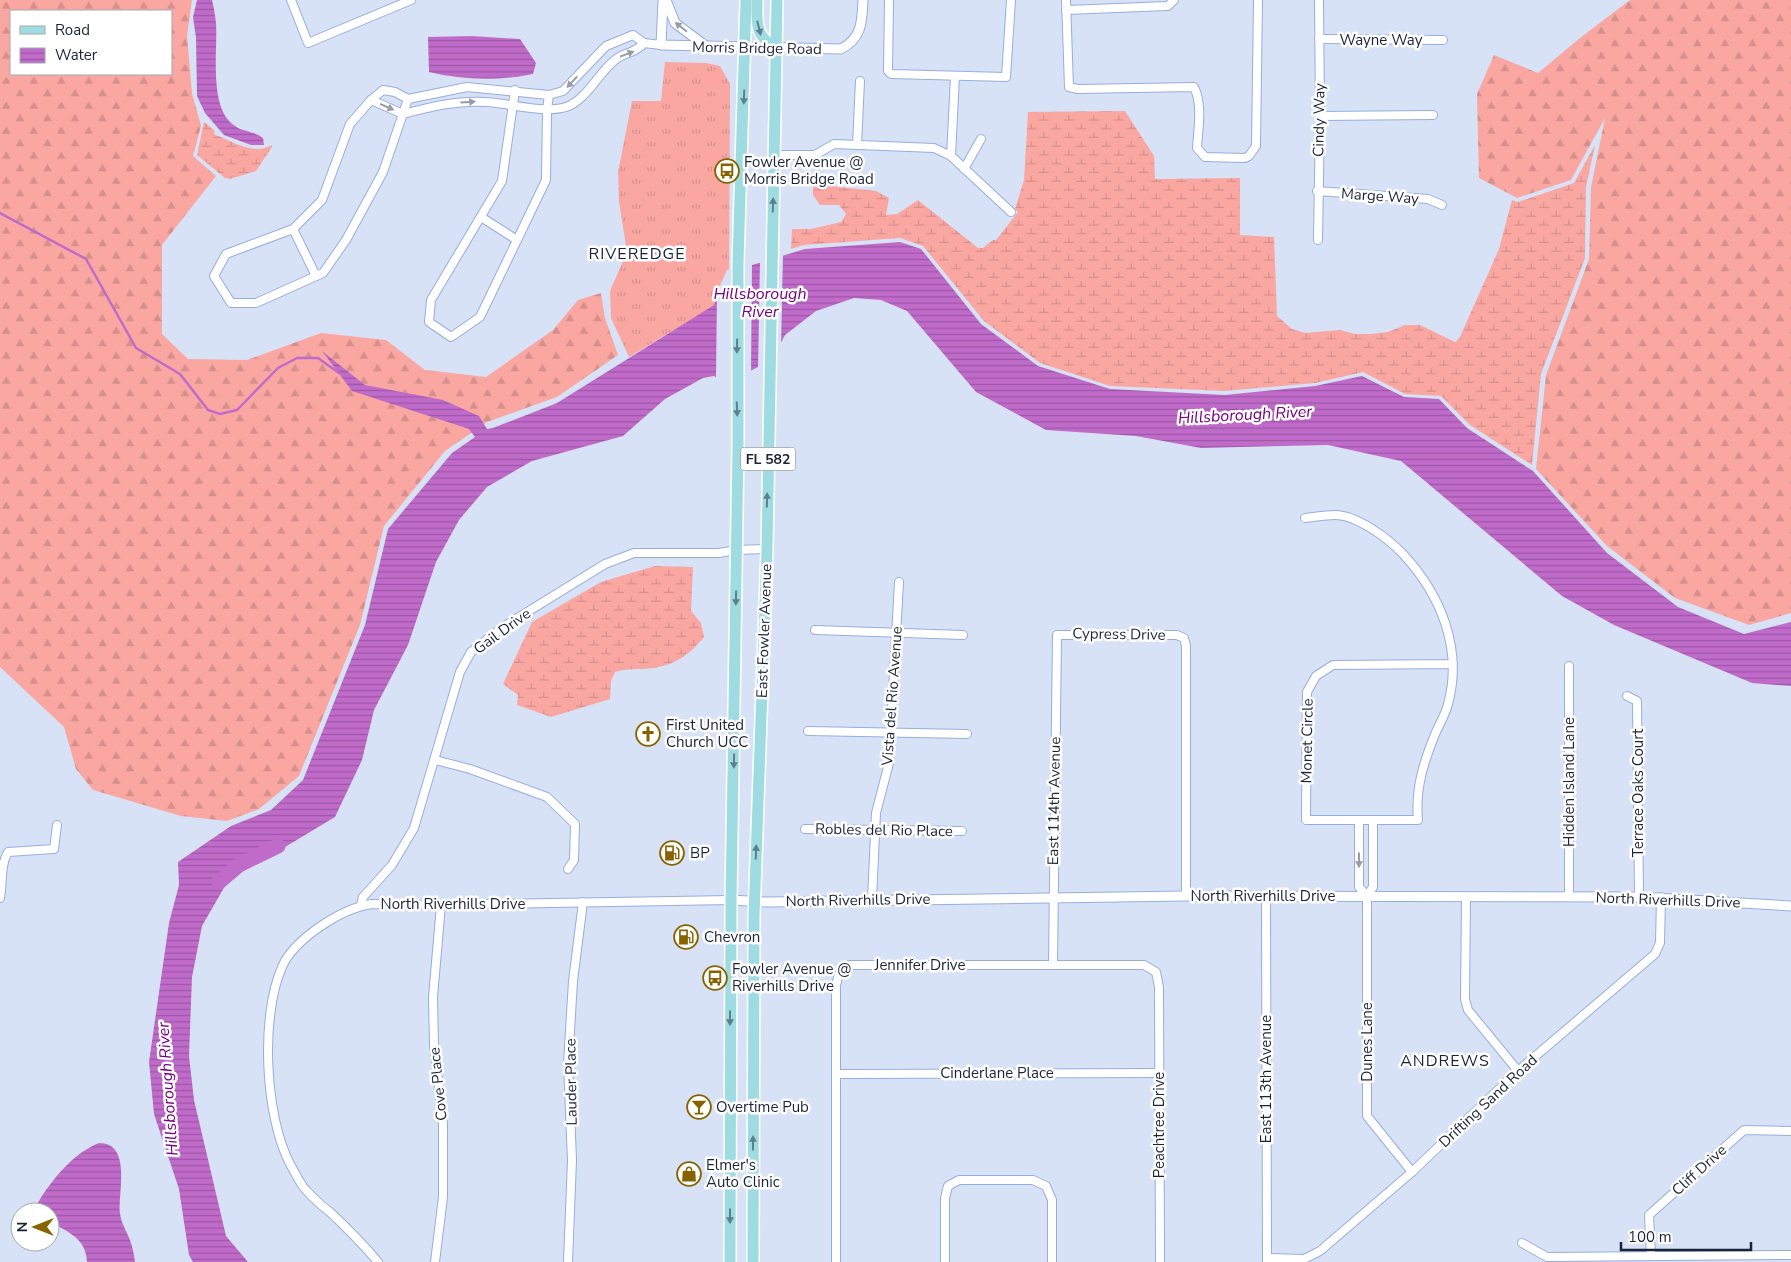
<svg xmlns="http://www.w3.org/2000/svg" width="1791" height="1262" font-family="'Nunito Sans',sans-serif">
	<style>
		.grass { fill: url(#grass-tufts) }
		.forest { fill: url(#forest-firs); fill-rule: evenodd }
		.wetland { fill: url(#wetland-marsh) }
		.water { fill: url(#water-rules) }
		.pier { fill: #d7e2f6 }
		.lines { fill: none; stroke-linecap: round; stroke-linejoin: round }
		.stream { stroke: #c06bca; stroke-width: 2.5 }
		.river { stroke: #c06bca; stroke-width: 15 }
		.minor-casing { stroke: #96aedf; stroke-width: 10 }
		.tertiary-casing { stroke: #96aedf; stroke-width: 11 }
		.primary-casing { stroke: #fff; stroke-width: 14 }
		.minor { stroke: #fff; stroke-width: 8 }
		.tertiary { stroke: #fff; stroke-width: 9 }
		.primary { stroke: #9fdce2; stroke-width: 11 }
		.oneway { fill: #989ca5 }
		.oneway2 { fill: #5d808c }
		.labels { text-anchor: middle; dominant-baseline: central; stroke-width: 5; stroke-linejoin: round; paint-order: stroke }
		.shield { fill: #fff; stroke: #5f6673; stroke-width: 1 }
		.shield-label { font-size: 14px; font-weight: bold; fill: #1b2437 }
		.street-label { font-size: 15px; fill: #1b2437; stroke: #fff }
		.poi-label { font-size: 15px; fill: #1b2437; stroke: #fff; text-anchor: start }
		.neighbourhood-label { font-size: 16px; letter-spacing: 1px; fill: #1b2437; stroke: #fff }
		.water-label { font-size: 16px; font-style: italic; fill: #760082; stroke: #fff }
	</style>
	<defs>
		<pattern id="grass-tufts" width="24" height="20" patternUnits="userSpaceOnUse" patternTransform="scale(1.25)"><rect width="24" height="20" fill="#faa7a2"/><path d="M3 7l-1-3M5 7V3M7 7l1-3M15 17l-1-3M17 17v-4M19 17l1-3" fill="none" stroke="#d6908c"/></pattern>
		<pattern id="forest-firs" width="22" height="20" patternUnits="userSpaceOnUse" patternTransform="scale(1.25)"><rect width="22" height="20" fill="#faa7a2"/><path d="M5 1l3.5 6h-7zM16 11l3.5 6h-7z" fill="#d6908c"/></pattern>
		<pattern id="wetland-marsh" width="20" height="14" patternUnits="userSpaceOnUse" patternTransform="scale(1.25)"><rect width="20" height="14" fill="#faa7a2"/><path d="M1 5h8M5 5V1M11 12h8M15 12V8" fill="none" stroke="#d6908c"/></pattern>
		<pattern id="water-rules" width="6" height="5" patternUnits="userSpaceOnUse" patternTransform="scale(1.25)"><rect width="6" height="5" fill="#c06bca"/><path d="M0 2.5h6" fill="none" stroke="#9b58a5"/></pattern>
	</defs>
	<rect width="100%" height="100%" fill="#d7e2f6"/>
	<path class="grass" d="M665 62 706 63 720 66 730 84 729 272 715 305 629 357 611 318 610 291 627 252 619 202 618 172 632 101H661Z"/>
	<g class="forest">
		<path d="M0 0H192L187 36 192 93 201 126 193 156 216 176 162 245V334L188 359 247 360 321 333 386 340 425 370 486 377 553 330 578 300 601 293 605 318 618 355 557 397 487 422 445 451 384 526 360 625 299 776 259 809 227 821 181 816 93 790 76 769 64 727 0 667ZM11 11H171V74H11Z"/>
		<path d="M1630 0H1791V613L1749 625 1675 598 1607 546 1536 469 1546 375 1589 259 1591 187 1605 118 1571 180 1517 198 1479 178 1477 94 1494 55 1538 73 1580 38Z"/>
	</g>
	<g class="wetland">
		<path d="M1125 111 1154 156 1155 179 1240 178V235L1274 237 1277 316 1292 329 1305 333 1340 330 1355 334H1370L1388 332 1405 325H1420L1455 342 1459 339 1499 249 1512 200 1518 202 1574 183 1595 145 1586 187 1585 258 1541 374 1532 465 1470 425 1441 396 1405 394 1363 372 1315 383 1224 391 1110 386 1040 363 984 321 923 246 900 238 804 245 791 249 792 229H811L841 222 846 214 839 205H820L813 195V184L876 191 889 198 886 215 897 214 918 200 978 248H983L993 240H996L1018 212 1015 209 1024 180 1028 112Z"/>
		<path d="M204 122 214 130 215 135C234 141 252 156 272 145V147L256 171 230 179 225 178 197 155Z"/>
		<path d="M655 566 693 567 691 611 701 623 704 637C687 658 670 668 642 669 633 669 624 669 615 672L611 681 610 699 551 717 517 705 518 695 503 684 532 622 601 582Z"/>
	</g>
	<g class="water">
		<path d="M197 0H212C214 8 215 15 216 23 218 50 208 109 235 126 243 132 254 131 263 138L264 145H251L224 135 205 113 197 96 196 38 193 17Z"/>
		<path d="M472 36 520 39 536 63 533 74C499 81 463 80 429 72L428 37Z"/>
		<path d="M900 242 921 249 981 324 1038 366 1110 389 1225 395 1315 386 1362 376 1404 397 1439 399 1467 428 1533 471 1607 553 1678 607 1744 634 1791 622V686L1752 683 1614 625 1562 596 1401 461 1328 445 1201 448 1136 436 1046 430 976 392 907 311 881 300 854 298 816 311 785 335 772 359 727 384 714 376 703 378 665 399 623 436 532 461 487 487 459 520 436 562 408 645 374 710 362 760 335 817 275 853 241 858 202 926 192 977 189 1056 194 1100 226 1236 248 1262H193L189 1255 179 1189 154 1114 149 1062 169 923 179 885 178 862 231 826 271 810 303 780 365 625 388 529 452 453 475 437 469 429 352 391 322 351 365 385 443 400 479 416 487 429 493 428 557 403 714 305 729 272 805 249Z"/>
		<path d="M99 1143C132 1143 118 1193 120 1213 121 1224 128 1233 131 1243 133 1249 134 1256 135 1262H87C86 1238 68 1232 50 1222V1212H30C37 1206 39 1200 44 1193 58 1173 76 1152 99 1143Z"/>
	</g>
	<g class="pier">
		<path d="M783 253 781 347 774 361 758 370 760 260Z"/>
		<path d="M752 262 751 373 726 387 716 380 717 292 727 270Z"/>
	</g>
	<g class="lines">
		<path class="stream" d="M0 213 86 259 136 348 180 374 208 410 220 414 237 410 278 368 297 358H318L339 373"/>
		<path class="river" d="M219 882 239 865 278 846"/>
		<g class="minor-casing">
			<g id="minor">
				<path d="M291 0 308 43 411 0"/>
				<path d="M889 0 888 71 891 74 1006 77 1011 0"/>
				<path d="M1066 0 1069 87 1078 89 1194 87C1203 105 1198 129 1197 148L1205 157 1245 158 1249 156 1256 146 1258 0"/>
				<path d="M1066 10 1168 6 1174 0"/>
				<path d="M1319 39 1443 40"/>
				<path d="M515 90 502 181 431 300 429 322 451 337 480 317 546 180 547 109 549 95"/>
				<path d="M408 99 383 172 346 240 323 273 256 303H231L214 276 226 254 293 229 322 200 350 124 371 100 383 90 395 92 408 99 467 87 549 95 563 91 606 46 633 35 644 43 661 45"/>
				<path d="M371 100 403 114"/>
				<path d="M403 114C430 107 457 100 486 102 509 103 544 114 566 107 587 100 598 73 615 60 624 52 635 54 644 43"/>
				<path d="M1320 116 1433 115"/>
				<path d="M857 145 860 81"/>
				<path d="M774 155H815L834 144 934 148 951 156 1011 212"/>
				<path d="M951 156 955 76"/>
				<path d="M964 169 981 139"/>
				<path d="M1317 191 1428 199 1442 205"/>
				<path d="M481 217 517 240"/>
				<path d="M293 229 316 276"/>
				<path d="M1318 240 1320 116 1319 0"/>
				<path d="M1305 518C1315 517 1325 515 1335 515 1357 515 1389 539 1403 554 1441 595 1463 649 1448 704 1446 713 1440 723 1436 732 1424 761 1415 788 1418 820H1306L1307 692 1316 676 1333 665 1453 664"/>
				<path d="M815 630 963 635"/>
				<path d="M1627 696 1637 701 1639 897"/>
				<path d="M808 731 967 734"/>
				<path d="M435 760 470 769 547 797 575 824 574 860 568 869"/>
				<path d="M1359 820V887L1367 896"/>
				<path d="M1373 820V887L1367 896V1116L1412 1172"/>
				<path d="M805 829 962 831"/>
				<path d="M1266 896 1267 1262"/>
				<path d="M1466 897 1465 999 1468 1010 1518 1071"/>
				<path d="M1569 897V666"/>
				<path d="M0 898C3 883 0 865 8 852L54 849 57 825"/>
				<path d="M872 899 876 813 889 763 899 582"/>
				<path d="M361 905 363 897 392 865 414 828 460 672 471 652 503 627 605 564 634 553H719L737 550 767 549"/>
				<path d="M1053 964 1057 635H1177L1184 638 1186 646V896"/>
				<path d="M836 1074 1159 1073"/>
				<path d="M1522 1243 1547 1257 1791 1255"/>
				<path d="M1651 1256 1649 1215 1744 1130 1791 1131"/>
				<path d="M1267 1258 1304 1259 1320 1251 1412 1172 1518 1071 1655 954 1660 943 1661 897"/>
				<path d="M378 1262C363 1244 348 1229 331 1213 322 1206 313 1198 306 1190 299 1183 295 1172 290 1164 265 1116 260 1017 282 967 294 939 342 908 372 904L441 905 731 900"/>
				<path d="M435 1262 443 1197V1124L434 1045 433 997 441 905"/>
				<path d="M568 1262 572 1160 568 1064 573 981 583 902"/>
				<path d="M836 1262V985L839 974 849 965H1144L1156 972 1159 987 1160 1262"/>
				<path d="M945 1262V1198L948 1186 959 1180H1033L1046 1186 1052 1200V1262"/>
			</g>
		</g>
		<g class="tertiary-casing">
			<g id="tertiary">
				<path d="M663 0 661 45 841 49C862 38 862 22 863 0"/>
				<path d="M666 0 675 23 707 47"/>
				<path d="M731 900 766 902 1186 896 1639 897 1791 906"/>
			</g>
		</g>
		<g class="primary-casing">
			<g id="primary">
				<path d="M757 0C757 24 754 34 776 49"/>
				<path d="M730 1262 731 900 738 448V263L746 0"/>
				<path d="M753 1262 754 916 767 549 777 0"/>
			</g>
		</g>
		<use href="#minor" class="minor"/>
		<use href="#tertiary" class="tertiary"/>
		<use href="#primary" class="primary"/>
	</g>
	<defs><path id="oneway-solid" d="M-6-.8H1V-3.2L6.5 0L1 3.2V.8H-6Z" transform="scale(1.25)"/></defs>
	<g class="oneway">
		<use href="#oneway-solid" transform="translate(681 27) rotate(-142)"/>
		<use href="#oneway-solid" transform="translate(627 54) rotate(-20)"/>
		<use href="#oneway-solid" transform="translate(572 82) rotate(133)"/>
		<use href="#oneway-solid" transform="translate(468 102) rotate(-4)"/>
		<use href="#oneway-solid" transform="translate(387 107) rotate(24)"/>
		<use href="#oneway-solid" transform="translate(1359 860) rotate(90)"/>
	</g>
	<g class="oneway2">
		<use href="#oneway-solid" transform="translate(759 28) rotate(76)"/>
		<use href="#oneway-solid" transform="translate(744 97) rotate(92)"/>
		<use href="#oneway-solid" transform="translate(773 205) rotate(-88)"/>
		<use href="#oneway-solid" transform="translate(737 346) rotate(91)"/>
		<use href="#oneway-solid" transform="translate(737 409) rotate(88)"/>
		<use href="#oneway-solid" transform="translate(767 500) rotate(-89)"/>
		<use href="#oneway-solid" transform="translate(736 598) rotate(91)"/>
		<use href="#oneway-solid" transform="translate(734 761) rotate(91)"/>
		<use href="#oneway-solid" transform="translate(756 852) rotate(-88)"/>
		<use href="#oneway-solid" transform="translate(730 1018) rotate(90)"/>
		<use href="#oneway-solid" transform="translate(753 1143) rotate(-90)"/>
		<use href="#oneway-solid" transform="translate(730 1216) rotate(90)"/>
	</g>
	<defs>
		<g id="bus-ring" transform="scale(1.25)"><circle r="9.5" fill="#fff" stroke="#876300" stroke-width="1.5"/><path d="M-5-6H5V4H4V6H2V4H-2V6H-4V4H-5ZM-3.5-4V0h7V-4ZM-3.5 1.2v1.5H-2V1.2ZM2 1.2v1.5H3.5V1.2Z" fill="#876300"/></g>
		<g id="church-ring" transform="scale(1.25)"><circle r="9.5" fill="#fff" stroke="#876300" stroke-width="1.5"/><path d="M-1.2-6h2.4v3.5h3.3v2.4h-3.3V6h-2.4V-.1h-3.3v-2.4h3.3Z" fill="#876300"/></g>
		<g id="fuel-ring" transform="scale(1.25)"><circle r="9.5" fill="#fff" stroke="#876300" stroke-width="1.5"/><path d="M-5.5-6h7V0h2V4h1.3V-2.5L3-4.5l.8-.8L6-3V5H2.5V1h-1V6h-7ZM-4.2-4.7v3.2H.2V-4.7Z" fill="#876300"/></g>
		<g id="bar-ring" transform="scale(1.25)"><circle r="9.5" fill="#fff" stroke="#876300" stroke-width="1.5"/><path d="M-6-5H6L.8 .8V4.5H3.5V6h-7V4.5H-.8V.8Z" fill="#876300"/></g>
		<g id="shop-ring" transform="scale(1.25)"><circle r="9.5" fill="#fff" stroke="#876300" stroke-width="1.5"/><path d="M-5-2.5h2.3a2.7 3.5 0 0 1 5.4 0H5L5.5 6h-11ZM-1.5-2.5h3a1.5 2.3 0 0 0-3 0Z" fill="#876300"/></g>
	</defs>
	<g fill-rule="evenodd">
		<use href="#bus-ring" x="727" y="171"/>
		<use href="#church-ring" x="648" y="734"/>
		<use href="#fuel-ring" x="672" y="853"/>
		<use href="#fuel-ring" x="686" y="937"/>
		<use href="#bus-ring" x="715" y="978"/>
		<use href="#bar-ring" x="699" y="1107"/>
		<use href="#shop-ring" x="689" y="1174"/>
	</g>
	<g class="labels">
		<rect class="shield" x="740.5" y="447.5" width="55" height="23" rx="4"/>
		<g class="shield-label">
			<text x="768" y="459">FL 582</text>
		</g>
		<g class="street-label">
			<text x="1381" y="40">Wayne Way</text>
			<text transform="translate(757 48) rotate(1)">Morris Bridge Road</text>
			<text transform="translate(1319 120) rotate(-89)">Cindy Way</text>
			<text transform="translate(1380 196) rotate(4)">Marge Way</text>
			<text transform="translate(502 631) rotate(-36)">Gail Drive</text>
			<text transform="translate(764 631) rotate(-88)">East Fowler Avenue</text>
			<text transform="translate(1119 634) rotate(1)">Cypress Drive</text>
			<text transform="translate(892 696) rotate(-86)">Vista del Rio Avenue</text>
			<text transform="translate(1307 741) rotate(-89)">Monet Circle</text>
			<text transform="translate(1569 782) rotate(-90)">Hidden Island Lane</text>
			<text transform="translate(1638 793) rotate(-90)">Terrace Oaks Court</text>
			<text transform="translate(1054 801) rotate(-89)">East 114th Avenue</text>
			<text transform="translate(884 830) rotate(1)">Robles del Rio Place</text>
			<text x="1263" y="896">North Riverhills Drive</text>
			<text transform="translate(858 900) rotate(-1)">North Riverhills Drive</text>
			<text transform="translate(1668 900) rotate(2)">North Riverhills Drive</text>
			<text x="453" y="904">North Riverhills Drive</text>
			<text x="920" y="965">Jennifer Drive</text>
			<text transform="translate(1367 1042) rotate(-90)">Dunes Lane</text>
			<text x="997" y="1073">Cinderlane Place</text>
			<text transform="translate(1266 1079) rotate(-90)">East 113th Avenue</text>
			<text transform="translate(571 1082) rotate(-91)">Lauder Place</text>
			<text transform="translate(438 1084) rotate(-96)">Cove Place</text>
			<text transform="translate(1488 1101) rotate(-43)">Drifting Sand Road</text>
			<text transform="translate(1159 1125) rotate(-90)">Peachtree Drive</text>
			<text transform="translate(1699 1170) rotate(-42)">Cliff Drive</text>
		</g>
		<g class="poi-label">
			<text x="744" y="162">Fowler Avenue @<tspan x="744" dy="17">Morris Bridge Road</tspan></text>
			<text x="666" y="725">First United<tspan x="666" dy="17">Church UCC</tspan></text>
			<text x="690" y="853">BP</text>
			<text x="704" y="937">Chevron</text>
			<text x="732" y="969">Fowler Avenue @<tspan x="732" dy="17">Riverhills Drive</tspan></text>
			<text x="716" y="1107">Overtime Pub</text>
			<text x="706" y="1165">Elmer's<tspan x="706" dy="17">Auto Clinic</tspan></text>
		</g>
		<g class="neighbourhood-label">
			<text x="637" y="254">RIVEREDGE</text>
			<text x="1445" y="1061">ANDREWS</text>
		</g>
		<g class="water-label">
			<text x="760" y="294">Hillsborough<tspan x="760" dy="18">River</tspan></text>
			<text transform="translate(1245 415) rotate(-3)">Hillsborough River</text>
			<text transform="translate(168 1089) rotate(-94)">Hillsborough River</text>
		</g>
	</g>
	<rect x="10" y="10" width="162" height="65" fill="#ffffff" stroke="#a4a7af"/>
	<rect x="20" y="26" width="25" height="8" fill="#9fdce2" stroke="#a4a7af"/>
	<text x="55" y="35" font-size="15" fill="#1b2437">Road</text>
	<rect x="20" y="48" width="25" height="15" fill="url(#water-rules)" stroke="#a4a7af"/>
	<text x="55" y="60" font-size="15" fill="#1b2437">Water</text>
	<g transform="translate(35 1227) rotate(270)"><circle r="24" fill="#ffffff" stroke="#a4a7af"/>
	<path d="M0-4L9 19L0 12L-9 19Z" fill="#876300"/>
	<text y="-8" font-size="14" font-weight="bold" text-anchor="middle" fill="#1b2437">N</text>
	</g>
	<path d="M1621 1242v8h130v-8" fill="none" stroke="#1b2437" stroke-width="2.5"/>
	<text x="1628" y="1242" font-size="15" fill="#1b2437" stroke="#ffffff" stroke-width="4" paint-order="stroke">100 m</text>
</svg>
